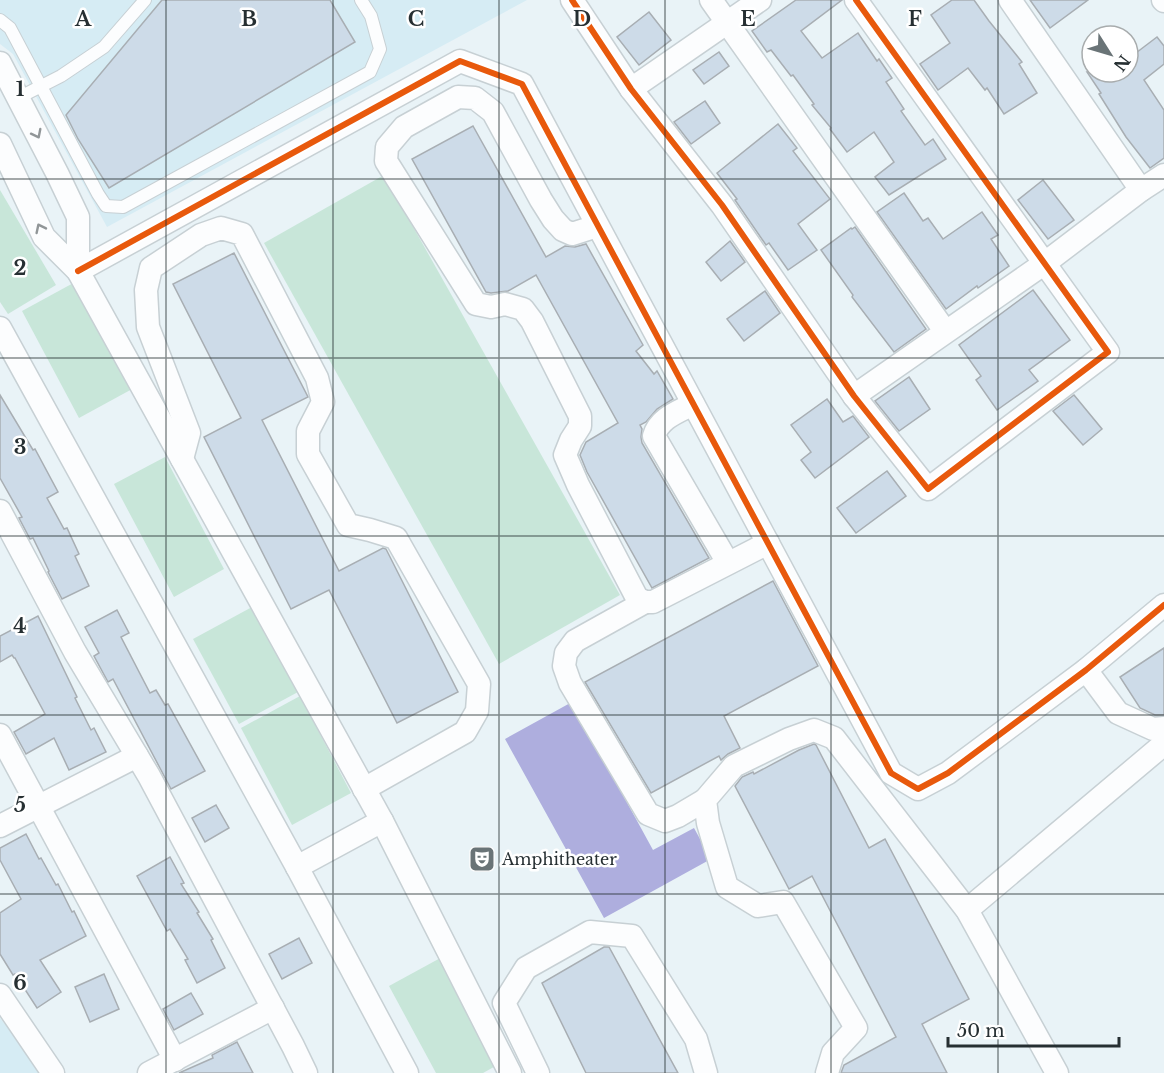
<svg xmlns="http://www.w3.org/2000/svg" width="1164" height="1073" font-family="'Libre Baskerville',serif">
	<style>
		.built { fill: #d6ecf4 }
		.green { fill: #c8e6d9 }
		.water { fill: #aeaede }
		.building { fill: #cddbe8; stroke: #a8aeb3; stroke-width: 1.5 }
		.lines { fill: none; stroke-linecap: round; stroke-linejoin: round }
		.lane-casing { stroke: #c7d0d4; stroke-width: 14 }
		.street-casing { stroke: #c7d0d4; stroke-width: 25 }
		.lane { stroke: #fcfdfe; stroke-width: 12 }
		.street { stroke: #fcfdfe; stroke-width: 22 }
		.cycleway-casing { stroke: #fff; stroke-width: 10 }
		.cycleway { stroke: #e8590c; stroke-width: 6 }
		.oneway { stroke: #919698 }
		.grid { fill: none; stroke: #262f32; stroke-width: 1.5; stroke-opacity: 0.55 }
		.labels { text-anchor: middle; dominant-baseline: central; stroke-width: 5; stroke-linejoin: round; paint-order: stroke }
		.poi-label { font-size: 16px; fill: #262f32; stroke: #fff; text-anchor: start }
		.grid-label { font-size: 20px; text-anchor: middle; font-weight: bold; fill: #262f32; stroke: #fff; stroke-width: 5; stroke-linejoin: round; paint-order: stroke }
	</style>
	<rect width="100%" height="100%" fill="#e9f3f7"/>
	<g class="built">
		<path d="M0 0H527L107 227 13 54 0 44Z"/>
		<path d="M0 1018 43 1073H0Z"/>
	</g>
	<g class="green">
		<path d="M384 175 620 595 499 664 264 243Z"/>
		<path d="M0 190 56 285 8 314 0 302Z"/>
		<path d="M77 281 134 388 79 418 22 311Z"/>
		<path d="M165 457 224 569 174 597 114 484Z"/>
		<path d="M252 607 298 692 239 724 193 639Z"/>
		<path d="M300 696 351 793 292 825 241 728Z"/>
		<path d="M444 956 501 1063 483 1073H436L389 986Z"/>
	</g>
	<path class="water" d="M572 702 653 850 694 828 711 859 604 918 505 739Z"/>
	<g class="building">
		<path d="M162 0H330L355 42 109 188 78 139 66 115Z"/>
		<path d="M796 0H842L801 31 822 58 858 33 877 61 879 59 892 78 886 82 904 109 901 111 925 145 933 139 946 159 889 195 875 177 894 162 874 132 847 152 830 129 831 128 812 105 814 104 793 75 791 76 771 50 767 52 752 31Z"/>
		<path d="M952 0H974L989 21 1022 62 1019 64 1037 93 1004 114 987 88 985 90 968 68 938 90 920 64 950 43 931 15Z"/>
		<path d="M1030 0H1088L1050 28Z"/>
		<path d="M649 12 671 40 639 65 617 37Z"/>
		<path d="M1157 37 1164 46V64L1144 80 1164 110V158L1150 168 1126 137 1099 94 1101 93 1087 72H1128V59Z"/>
		<path d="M719 52 729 66 704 84 693 70Z"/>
		<path d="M705 101 720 123 691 144 674 122Z"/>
		<path d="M778 124 797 148 793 151 830 199 798 224 817 250 788 270 769 243 766 245 735 200 737 199 717 173Z"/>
		<path d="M473 126 546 257 565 246 575 247 586 244 643 345 636 351 654 374 657 371 673 399 657 409 646 422 640 425 642 429 641 437 642 443 709 558 652 588 587 472 580 455 586 442 618 423 536 275 508 291 491 293 486 292 412 159Z"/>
		<path d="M1043 180 1074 220 1048 239 1018 200Z"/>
		<path d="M904 193 923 221 928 218 943 239 982 212 998 235 991 239 1009 266 978 288 977 286 946 309 877 212Z"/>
		<path d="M855 227 926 329 894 352 852 297 853 295 821 250 851 228 852 229Z"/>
		<path d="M730 241 745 262 721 281 706 262Z"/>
		<path d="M234 253 308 397 262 420 339 571 383 548 386 549 458 692 397 723 329 590 291 609 204 437 241 418 173 284Z"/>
		<path d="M1033 290 1070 340 1029 370 1038 381 997 410 976 380 981 376 959 345Z"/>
		<path d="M765 291 780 313 744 341 727 319Z"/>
		<path d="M909 377 930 409 899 431 875 401Z"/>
		<path d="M0 395 33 450 35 449 58 492 47 498 64 529 67 528 79 554 75 556 89 586 62 599 48 572 49 571 33 538 30 539 19 518 22 517 0 478Z"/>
		<path d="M1074 395 1102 429 1083 445 1053 411Z"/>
		<path d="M827 399 843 422 853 416 869 437 815 478 801 460 811 452 791 425Z"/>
		<path d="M887 471 906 496 856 533 837 508Z"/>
		<path d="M773 581 818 666 724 716 740 748 728 754 721 760 719 756 651 793 585 682Z"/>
		<path d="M117 610 129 633 121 637 150 693 156 690 165 705 168 704 205 771 171 789 113 679 108 682 94 656 99 653 85 627Z"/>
		<path d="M38 616 77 697 75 698 91 730 94 728 106 752 69 770 54 738 26 754 14 732 45 714 15 658H14L12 655 0 662V636Z"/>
		<path d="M1164 648V715H1155L1140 708 1120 677Z"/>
		<path d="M814 744 816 745 869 848 885 839 969 999 922 1024 947 1073H841L844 1065 896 1037 812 876 789 889 735 786 742 777 753 772 754 774 799 750Z"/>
		<path d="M216 805 229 828 205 842 192 818Z"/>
		<path d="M26 834 39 859 41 858 56 885 58 884 72 912 74 911 86 936 40 960 61 992 37 1008 15 974 13 975 0 954V913L21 899 0 860V848Z"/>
		<path d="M170 857 184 883 181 884 199 912 197 913 213 939 211 940 225 968 197 983 185 960 188 959 170 929 167 931 137 876Z"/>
		<path d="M299 938 312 963 282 979 269 954Z"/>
		<path d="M604 947H609L678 1073H586L542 983Z"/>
		<path d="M104 974 119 1009 90 1022 75 987Z"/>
		<path d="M191 993 203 1014 174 1030 163 1009Z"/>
		<path d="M237 1042 253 1073H179L213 1058 212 1055Z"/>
	</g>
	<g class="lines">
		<g class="lane-casing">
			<g id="lane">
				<path d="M0 20 10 28 98 194 106 206 123 207 370 72 380 49 371 16 361 0"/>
				<path d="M18 98 61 76 104 47 145 0"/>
			</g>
		</g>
		<g class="street-casing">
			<g id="street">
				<path d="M572 0 631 89 722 205 854 396 928 489 1108 352 856 0"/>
				<path d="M711 0 945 331"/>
				<path d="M1010 0 1141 190"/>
				<path d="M1163 0 1164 1"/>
				<path d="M0 63 57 173 78 217V271"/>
				<path d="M631 89 760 0"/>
				<path d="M0 144 44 237 78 271 382 821 510 1073"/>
				<path d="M597 226 572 234 563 230 553 219 541 200 493 112 475 98 458 97 404 127 387 147 386 161 476 304 491 307 505 304 523 309 532 321 580 416V426L571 440 565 455 578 485 637 598 645 602H653L768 543"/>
				<path d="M78 271 460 61 522 84 891 773 918 789 948 773 1086 670 1164 605"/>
				<path d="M0 328 297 867 407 1073"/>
				<path d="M854 396 1045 263 1141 190 1164 175"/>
				<path d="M693 404C678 412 659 418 654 436L728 563"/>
				<path d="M182 459 189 433 148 327 146 290 151 268 201 235 221 228 242 234 317 378 323 402 308 431V454L348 525 370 530 396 538 479 684 477 711 465 732 364 789"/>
				<path d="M0 511 75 652 149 776 293 1046 306 1073"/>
				<path d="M645 602 575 641 566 653 564 666 570 683 648 814 665 821 678 816 705 800"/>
				<path d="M1086 670 1118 713 1153 729 1164 728"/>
				<path d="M0 735 175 1060"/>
				<path d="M0 826 137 756"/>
				<path d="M297 867 382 821"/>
				<path d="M967 910 1164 744"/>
				<path d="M0 995 53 1073"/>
				<path d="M149 1073 273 1008"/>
				<path d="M538 1073 504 1003 526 968 590 932 632 936 696 1039 706 1073"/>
				<path d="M827 1073 833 1053 856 1028 783 902 758 906 727 887 708 823 705 800 734 766 789 739 814 730 834 738 967 910 1057 1073"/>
			</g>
		</g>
		<use href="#lane" class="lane"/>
		<use href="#street" class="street"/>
		<g class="cycleway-casing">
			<g id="cycleway">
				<path d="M572 0 631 89 722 205 854 396 928 489 1108 352 856 0"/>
				<path d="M78 271 460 61 522 84 891 773 918 789 948 773 1086 670 1164 605"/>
			</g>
		</g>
		<use href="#cycleway" class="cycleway"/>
	</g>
	<defs><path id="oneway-chevron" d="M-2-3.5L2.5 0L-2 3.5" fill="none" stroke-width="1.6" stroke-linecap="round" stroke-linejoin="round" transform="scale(1.5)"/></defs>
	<g class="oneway">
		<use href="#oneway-chevron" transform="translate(37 134) rotate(63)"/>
		<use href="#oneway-chevron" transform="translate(40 228) rotate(-116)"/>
	</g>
	<path class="grid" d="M166 0V1073M333 0V1073M499 0V1073M665 0V1073M831 0V1073M998 0V1073M0 179H1164M0 358H1164M0 536H1164M0 715H1164M0 894H1164"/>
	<defs>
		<g id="theatre-square" transform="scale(1.35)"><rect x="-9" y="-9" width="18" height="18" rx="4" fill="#6a7477" stroke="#fff"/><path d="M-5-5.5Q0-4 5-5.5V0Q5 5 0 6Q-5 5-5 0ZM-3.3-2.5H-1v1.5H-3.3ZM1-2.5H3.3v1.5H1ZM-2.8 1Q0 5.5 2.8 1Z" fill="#fff"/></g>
	</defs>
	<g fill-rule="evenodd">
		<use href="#theatre-square" x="482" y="859"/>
	</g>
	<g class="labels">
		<g class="poi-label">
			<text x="502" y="859">Amphitheater</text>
		</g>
	</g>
	<g class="grid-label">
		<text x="83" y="26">A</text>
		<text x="249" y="26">B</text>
		<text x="416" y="26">C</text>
		<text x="582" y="26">D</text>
		<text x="748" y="26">E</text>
		<text x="915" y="26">F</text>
		<text x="20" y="96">1</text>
		<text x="20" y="275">2</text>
		<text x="20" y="454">3</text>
		<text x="20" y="633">4</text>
		<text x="20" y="812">5</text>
		<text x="20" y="990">6</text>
	</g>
	<g transform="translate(1110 54) rotate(127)"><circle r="28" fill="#ffffff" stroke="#a8acad" stroke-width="1.5"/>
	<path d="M0-4.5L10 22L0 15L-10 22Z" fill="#6a7477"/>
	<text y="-9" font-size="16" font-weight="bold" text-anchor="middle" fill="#262f32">N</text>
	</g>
	<path d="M948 1037v9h171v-9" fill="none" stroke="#262f32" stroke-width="3"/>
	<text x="957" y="1037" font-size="18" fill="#262f32" stroke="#ffffff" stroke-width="4.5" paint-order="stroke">50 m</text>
</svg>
